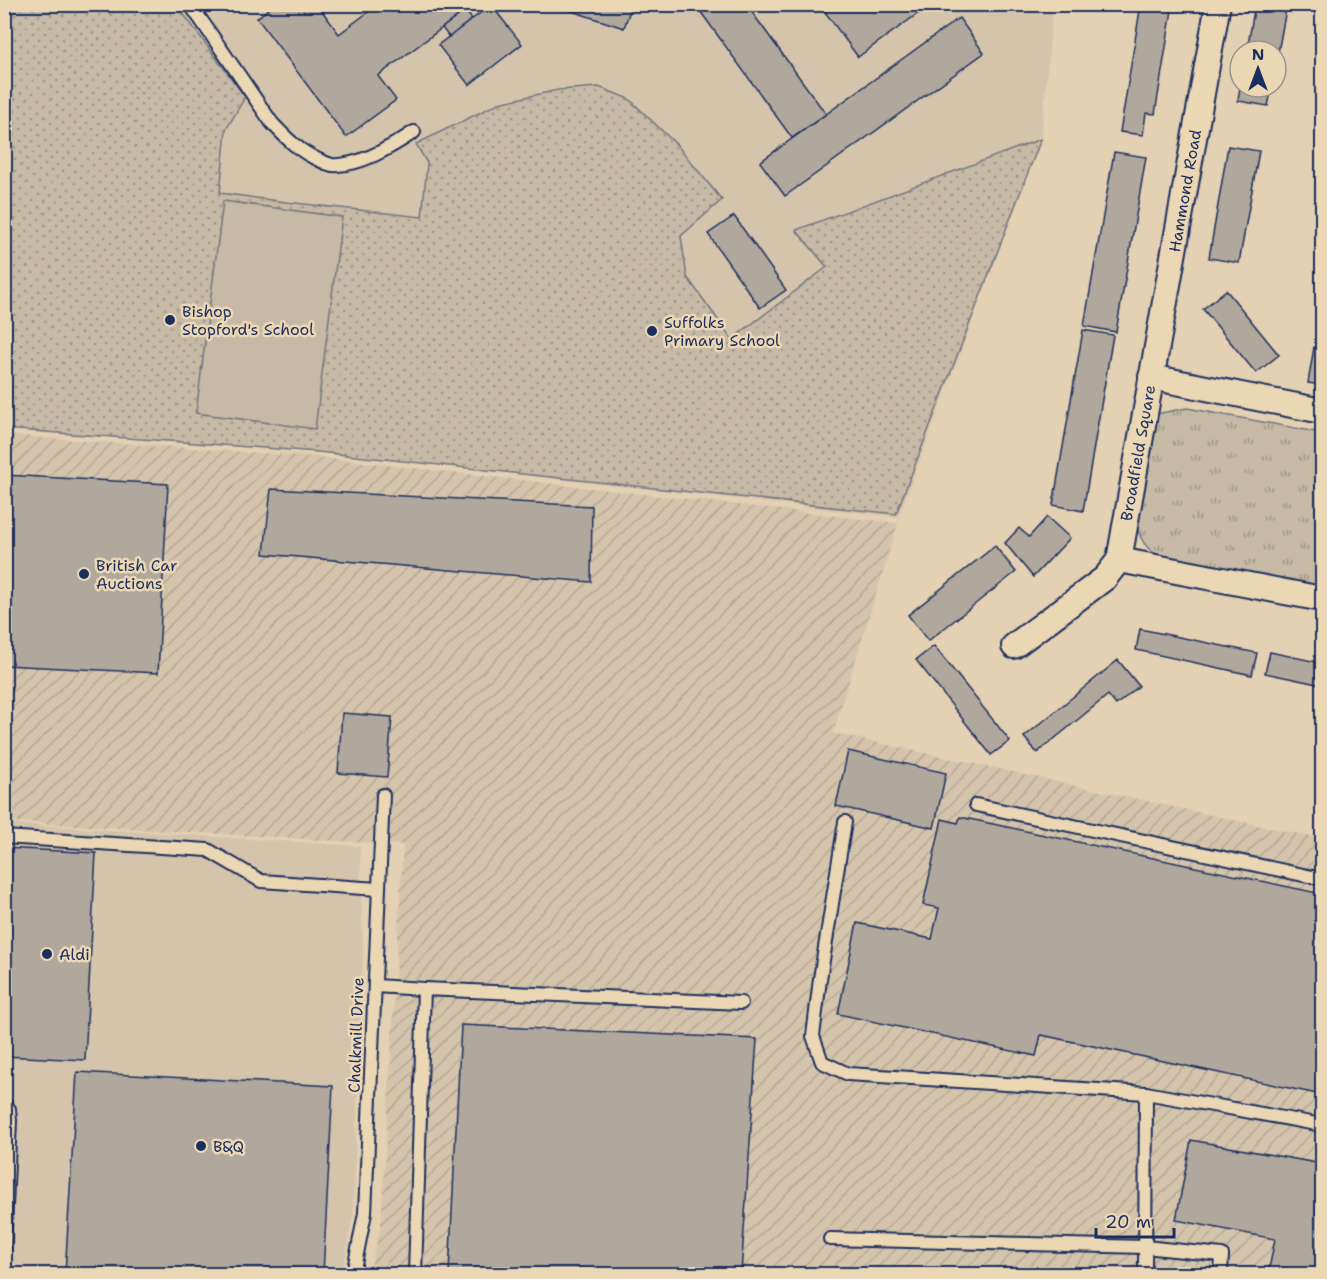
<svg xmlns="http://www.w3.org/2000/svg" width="1327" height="1279" font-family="'Shantell Sans',sans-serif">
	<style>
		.built { fill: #d5c4ac }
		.industrial { fill: url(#industrial-furrows) }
		.grass { fill: url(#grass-tufts); stroke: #707482; stroke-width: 1.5 }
		.park { fill: url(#park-dots); stroke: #707482; stroke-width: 1.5 }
		.pitch { fill: #c6b9a5; stroke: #707482; stroke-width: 1.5 }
		.building { fill: #b1a89d; stroke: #1b2f5e; stroke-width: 1.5 }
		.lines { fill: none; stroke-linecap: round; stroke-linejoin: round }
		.service-casing { stroke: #1b2f5e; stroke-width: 16 }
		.minor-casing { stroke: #1b2f5e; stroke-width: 28 }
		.service { stroke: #ecd7b5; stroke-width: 12 }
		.minor { stroke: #ecd7b5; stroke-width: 24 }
		.poi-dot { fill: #1b2f5e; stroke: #ecd7b5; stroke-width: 2 }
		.labels { text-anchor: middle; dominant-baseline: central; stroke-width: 5; stroke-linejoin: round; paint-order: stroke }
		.street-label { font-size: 16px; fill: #1b2f5e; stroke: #ecd7b5 }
		.poi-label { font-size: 16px; fill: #1b2f5e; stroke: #ecd7b5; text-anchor: start }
	</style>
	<defs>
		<pattern id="industrial-furrows" width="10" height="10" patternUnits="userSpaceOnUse" patternTransform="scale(1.5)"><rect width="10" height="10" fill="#d5c4ac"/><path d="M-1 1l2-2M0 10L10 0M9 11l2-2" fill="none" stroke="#b6a996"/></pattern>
		<pattern id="grass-tufts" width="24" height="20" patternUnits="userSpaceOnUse" patternTransform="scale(1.5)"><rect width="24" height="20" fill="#c6b9a5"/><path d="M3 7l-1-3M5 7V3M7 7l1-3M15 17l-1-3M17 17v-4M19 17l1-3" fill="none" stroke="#a0978a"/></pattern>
		<pattern id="park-dots" width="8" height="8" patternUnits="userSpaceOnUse" patternTransform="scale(1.5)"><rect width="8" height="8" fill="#c6b9a5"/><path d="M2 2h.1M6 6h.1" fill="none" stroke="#a0978a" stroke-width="1.8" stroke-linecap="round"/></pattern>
	</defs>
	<rect width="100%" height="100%" fill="#e4d0b2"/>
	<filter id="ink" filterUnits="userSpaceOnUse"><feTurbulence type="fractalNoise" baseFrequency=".0167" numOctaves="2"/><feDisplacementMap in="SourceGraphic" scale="12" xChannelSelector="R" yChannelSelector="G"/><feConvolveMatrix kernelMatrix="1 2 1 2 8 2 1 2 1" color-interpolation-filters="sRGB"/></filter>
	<g filter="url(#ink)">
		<g class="built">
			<path d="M4 5H1053L1041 139 899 515 897 517 318 452 5 429Z"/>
			<path d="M4 823 360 846 363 950 353 1216 342 1274H5Z"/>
		</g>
		<path class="industrial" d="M4 435 318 457 898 523 833 733 1322 839V1274H369L381 1225 403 845 5 821Z"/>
		<path class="grass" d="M1187 408 1322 433V589L1164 559C1146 550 1139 540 1136 520L1156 414Z"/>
		<path class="park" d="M4 5H177L245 97 226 130 220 193 286 202 422 217 427 163 416 144 499 103 558 90 599 87 629 99 677 145 722 200 681 236 687 277 732 339 827 267 796 230 1041 139 896 514 318 452 5 429Z"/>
		<path class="pitch" d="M223 201 342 217 315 429 196 413Z"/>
		<g class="building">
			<path d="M275 4H317L339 34 379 4H474L378 76 396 100 346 137 257 18Z"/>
			<path d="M550 4H632L624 28Z"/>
			<path d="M695 4H746L826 114 792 138Z"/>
			<path d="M835 4H931L858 57 825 12Z"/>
			<path d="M1141 4H1173L1155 114 1146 113 1143 135 1120 132Z"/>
			<path d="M1255 4H1287L1276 63V51H1247Z"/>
			<path d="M491 5 522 44 469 85 438 45Z"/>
			<path d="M465 11 472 19 449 37 442 28Z"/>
			<path d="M959 18 984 53 785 196 760 162Z"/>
			<path d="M1240 87H1272L1268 106 1238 101Z"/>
			<path d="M1228 146 1259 151 1239 263 1209 258Z"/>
			<path d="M1114 152 1146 157 1116 332 1084 326Z"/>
			<path d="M734 216 786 290 760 308 708 234Z"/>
			<path d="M1226 290 1279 355 1256 373 1203 309Z"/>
			<path d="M1083 330 1113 335 1083 511 1053 505Z"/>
			<path d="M1314 347 1322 348V385L1308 383Z"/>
			<path d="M4 475 168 484 158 673 4 665Z"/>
			<path d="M271 489 592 506 591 582 264 554Z"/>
			<path d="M1047 517 1070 538 1033 577 1005 543 1019 528 1029 537Z"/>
			<path d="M995 546 1016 572 928 641 908 615Z"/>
			<path d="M1140 629 1257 653 1252 675 1136 650Z"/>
			<path d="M934 646 1010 741 991 755 916 660Z"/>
			<path d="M1270 652 1322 663V685L1265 673Z"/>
			<path d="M1118 660 1139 686 1116 705 1108 695 1037 753 1024 737Z"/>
			<path d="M342 713 392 717 387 777 338 773Z"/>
			<path d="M848 751 946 773 934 828 836 806Z"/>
			<path d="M960 817 1322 894V1095L1041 1035 1036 1056 838 1014 857 923 932 939 939 908 923 905 942 819 958 823Z"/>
			<path d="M4 848 96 853 85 1060 4 1056Z"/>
			<path d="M461 1025 757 1039 741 1274H449Z"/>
			<path d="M77 1072 333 1086 323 1274H65Z"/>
			<path d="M1191 1140 1322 1164V1274H1268L1275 1239 1176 1220Z"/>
		</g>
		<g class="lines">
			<g class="service-casing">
				<g id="service">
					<path d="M190 4 272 123C286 138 300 152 319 160 323 162 328 164 332 165 359 167 393 146 414 132"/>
					<path d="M976 805 1322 879"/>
					<path d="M845 822 820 979 813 1036 822 1062 848 1074 1146 1093 1145 1274"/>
					<path d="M4 837 208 850 261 881 378 889"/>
					<path d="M375 986 424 989"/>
					<path d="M1146 1093 1322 1125"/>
					<path d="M4 1104 9 1109 10 1121 4 1248"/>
					<path d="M830 1239 1145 1247 1222 1255 1221 1274"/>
					<path d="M353 1274 365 1213 383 795"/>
					<path d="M415 1274 424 989 741 1003"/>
				</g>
			</g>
			<g class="minor-casing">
				<g id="minor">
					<path d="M1218 4 1119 560 1322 599"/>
					<path d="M1151 377 1322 411"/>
					<path d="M1014 646 1105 578 1119 560"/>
				</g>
			</g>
			<use href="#service" class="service"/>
			<use href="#minor" class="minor"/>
		</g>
	</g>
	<g class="poi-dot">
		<circle cx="170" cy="320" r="6"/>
		<circle cx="652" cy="331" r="6"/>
		<circle cx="84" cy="574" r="6"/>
		<circle cx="47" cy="954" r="6"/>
		<circle cx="201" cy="1146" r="6"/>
	</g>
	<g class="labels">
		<g class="street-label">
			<text transform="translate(1185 191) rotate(-80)">Hammond Road</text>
			<text transform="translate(1138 453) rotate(-80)">Broadfield Square</text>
			<text transform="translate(356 1035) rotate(-88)">Chalkmill Drive</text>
		</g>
		<g class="poi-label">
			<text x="182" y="311">Bishop<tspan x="182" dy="18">Stopford's School</tspan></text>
			<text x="664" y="322">Suffolks<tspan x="664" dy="18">Primary School</tspan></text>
			<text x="96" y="565">British Car<tspan x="96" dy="18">Auctions</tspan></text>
			<text x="59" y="954">Aldi</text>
			<text x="213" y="1146">B&amp;Q</text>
		</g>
	</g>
	<rect width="1327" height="1279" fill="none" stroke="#ecd7b5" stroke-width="24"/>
	<rect x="12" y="12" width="1303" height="1255" fill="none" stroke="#1b2f5e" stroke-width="2" filter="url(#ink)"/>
	<g transform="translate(1258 69)"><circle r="28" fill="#ecd7b5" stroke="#989492" stroke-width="1.5"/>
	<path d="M0-4.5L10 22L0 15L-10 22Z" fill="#1b2f5e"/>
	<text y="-9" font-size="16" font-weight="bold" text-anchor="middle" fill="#1b2f5e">N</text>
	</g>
	<path d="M1096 1228v9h78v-9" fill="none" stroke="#1b2f5e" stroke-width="3"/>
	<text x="1105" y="1228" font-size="18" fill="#1b2f5e" stroke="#ecd7b5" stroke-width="4.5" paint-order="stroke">20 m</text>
</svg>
